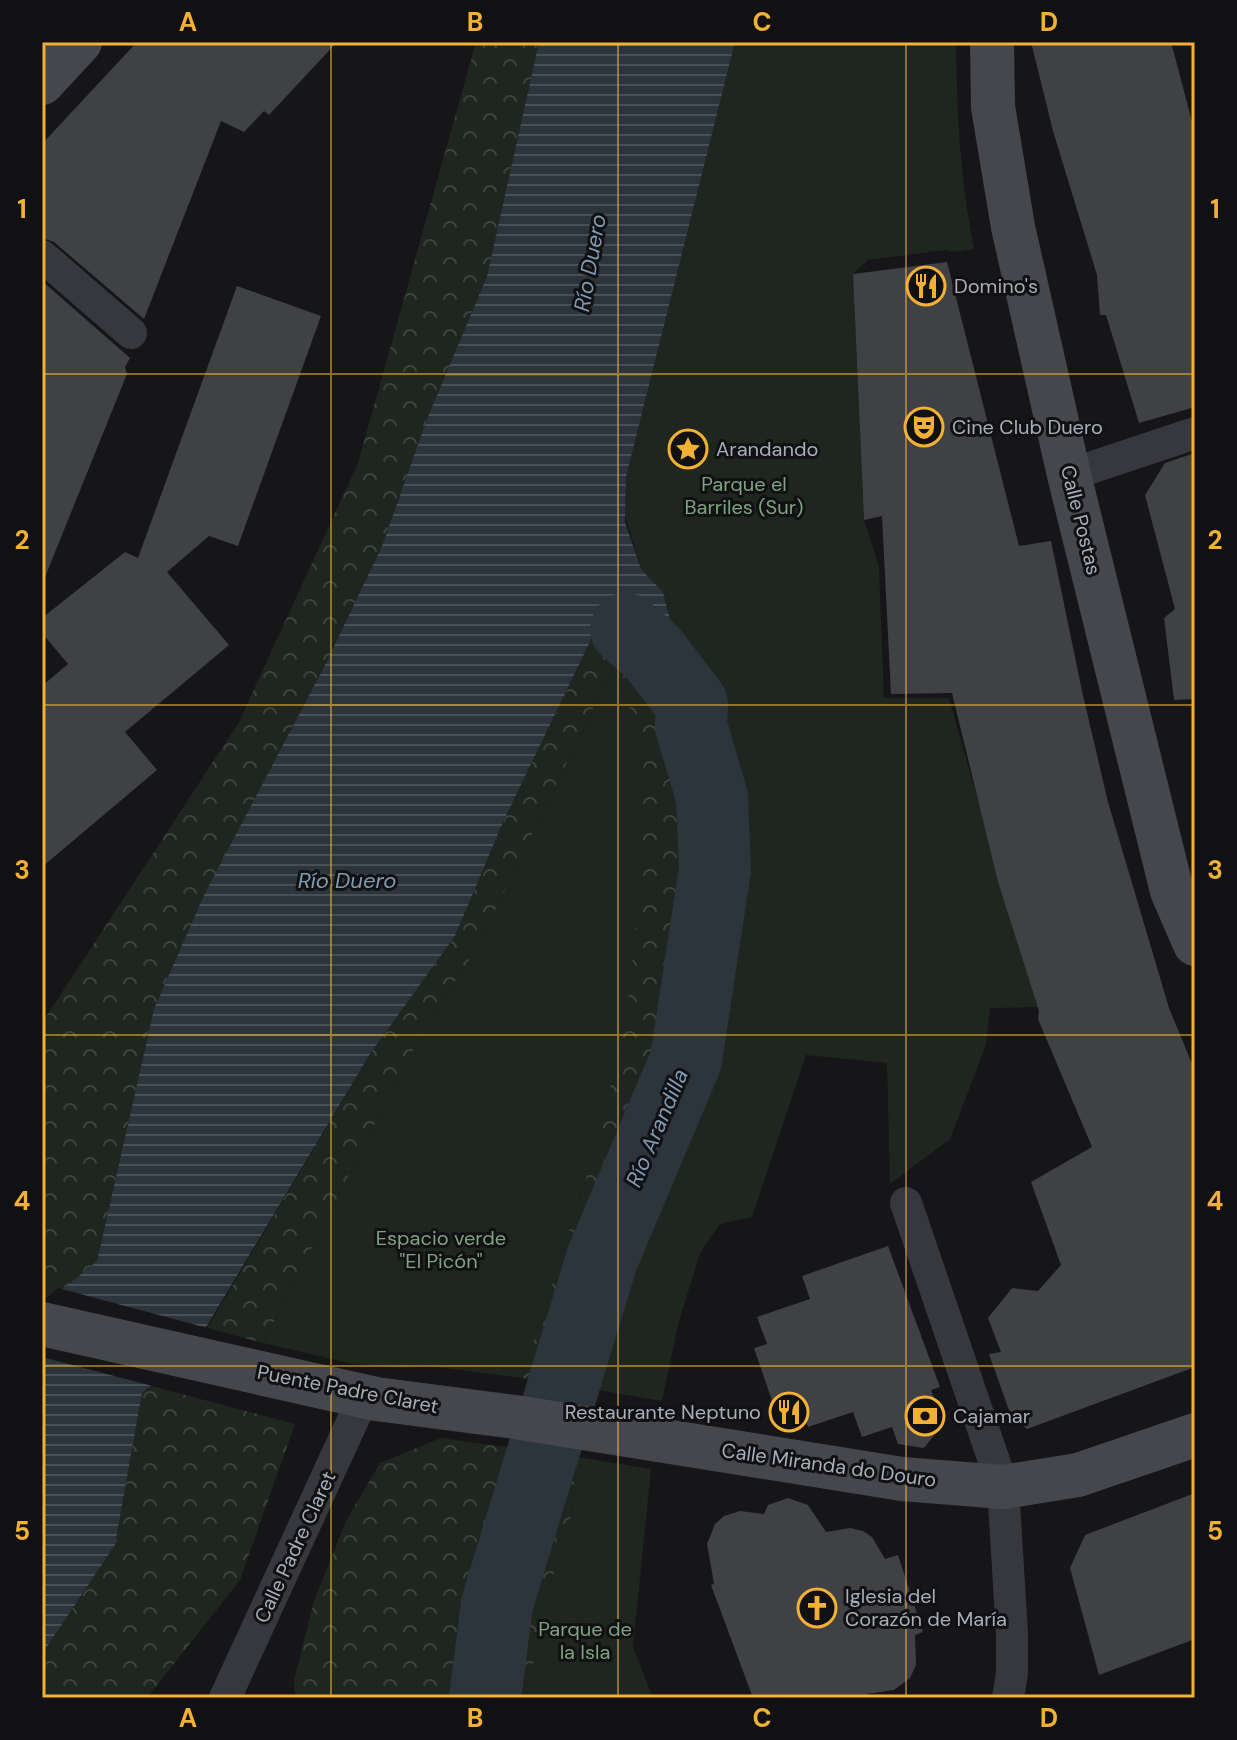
<svg xmlns="http://www.w3.org/2000/svg" width="1237" height="1740" font-family="'DM Sans',sans-serif">
	<style>
		.forest { fill: url(#forest-crowns) }
		.green { fill: #1e261f }
		.water { fill: url(#water-rules) }
		.pier { fill: #161618 }
		.lines { fill: none; stroke-linecap: round; stroke-linejoin: round }
		.river { stroke: #2c353c; stroke-width: 72 }
		.building { fill: #404145 }
		.street { stroke: #37383d; stroke-width: 32 }
		.secondary { stroke: #45474d; stroke-width: 44 }
		.grid { fill: none; stroke: #f2b134; stroke-width: 2; stroke-opacity: 0.55 }
		.labels { text-anchor: middle; dominant-baseline: central; stroke-width: 6; stroke-linejoin: round; paint-order: stroke }
		.poi-label { font-size: 20px; fill: #a8adb8; stroke: #111113; text-anchor: start }
		.park-label { font-size: 20px; fill: #7fa381; stroke: #111113 }
		.street-label { font-size: 20px; fill: #a8adb8; stroke: #111113 }
		.water-label { font-size: 22px; font-style: italic; fill: #7f9bb3; stroke: #111113 }
		.neatline { fill: none; stroke: #f2b134; stroke-width: 3 }
		.grid-label { font-size: 26px; text-anchor: middle; font-weight: bold; fill: #f2b134 }
	</style>
	<defs>
		<pattern id="forest-crowns" width="20" height="18" patternUnits="userSpaceOnUse" patternTransform="scale(2)"><rect width="20" height="18" fill="#1e261f"/><path d="M2 6a3 3 0 1 1 6 0M12 15a3 3 0 1 1 6 0" fill="none" stroke="#3c433d"/></pattern>
		<pattern id="water-rules" width="6" height="5" patternUnits="userSpaceOnUse" patternTransform="scale(2)"><rect width="6" height="5" fill="#2c353c"/><path d="M0 2.5h6" fill="none" stroke="#485056"/></pattern>
	</defs>
	<rect width="100%" height="100%" fill="#161618"/>
	<g class="forest">
		<path d="M476 42H539L487 276 427 419 382 546 326 663 204 895 154 1009 97 1261 42 1306V1023L239 722 358 463Z"/>
		<path d="M606 610 673 701 692 704 691 726 712 797 715 869 686 1060 602 1259 563 1384 521 1378 601 1131 611 672 476 950 424 1029 263 1343 207 1328 370 1054 455 936 504 820Z"/>
		<path d="M151 1386 295 1424 240 1580 147 1698H42V1654L115 1545 142 1393Z"/>
		<path d="M441 1438 577 1457 572 1514 542 1612 531 1679V1698H295L294 1681 314 1601 346 1521 380 1463Z"/>
	</g>
	<g class="green">
		<path d="M735 42H956C957 116 960 176 974 249L954 252 945 250 868 260 853 274 864 520 879 567 884 698H949L981 811 998 882 1038 1007 990 1008 986 1045 950 1139 890 1184 887 1063 806 1055 752 1217 720 1224 700 1253 679 1321 662 1401 563 1384 613 1231 681 1071 712 886 713 829 692 704 663 592 641 569 625 515 626 477Z"/>
		<path d="M611 672 644 734 642 868 628 1002 601 1131 521 1378 421 1365 403 1368 353 1364 263 1343 424 1029 476 950Z"/>
		<path d="M577 1457 651 1469 633 1647 653 1698H531V1679L542 1612 572 1514Z"/>
	</g>
	<path class="water" d="M539 42H735L626 477 625 522 641 569 663 592 692 704 673 701 605 611 504 820 455 936 370 1054 190 1354 142 1393 115 1545 42 1654V1306L97 1261 154 1009 204 895 326 663 382 546 427 419 487 276Z"/>
	<path class="pier" d="M58 1288 211 1329 193 1357 156 1387 42 1357V1301Z"/>
	<g class="lines">
		<path class="river" d="M485 1698 497 1604 602 1259 686 1060 715 869 712 797 691 726 692 704 653 653 626 629"/>
	</g>
	<g class="building">
		<path d="M137 42H337L269 115 264 111 244 132 221 121 144 319 54 242 42 238V144Z"/>
		<path d="M1031 42H1171L1195 133V407L1139 423 1106 315H1100L1097 275 1053 131Z"/>
		<path d="M947 262 1019 546 1051 541 1082 691 1108 802 1169 1008 1195 1071V1367L1027 1429 1011 1416 989 1354 1001 1352 988 1318 1012 1288 1038 1291 1061 1265 1031 1182 1092 1147 1038 1019 1039 1011 998 882 952 693 891 694 882 516 864 520 853 274Z"/>
		<path d="M42 281 130 358 125 367 127 374 43 582Z"/>
		<path d="M237 286 321 316 238 546 209 536 167 572 229 645 125 732 157 770 42 867V686L68 664 42 633V618L125 552 138 558Z"/>
		<path d="M1195 453V699L1174 700 1164 618 1175 609 1145 495 1165 463Z"/>
		<path d="M888 1246 940 1387 931 1390 943 1424 924 1448 898 1444 892 1427 862 1437 853 1412 808 1427 806 1421 782 1430 754 1348 767 1344 757 1317 810 1299 802 1276Z"/>
		<path d="M1195 1493V1639L1099 1675 1070 1568 1085 1535Z"/>
		<path d="M788 1498 808 1505 826 1532 850 1528 863 1531 872 1537 885 1559 898 1555 923 1632 915 1635 916 1665 910 1678 894 1690 867 1694 866 1698H753L711 1585 714 1584 707 1544 715 1524 724 1516 740 1511 764 1514 768 1505Z"/>
	</g>
	<g class="lines">
		<g class="street">
			<path d="M42 256 131 333"/>
			<path d="M1069 475 1195 433"/>
			<path d="M906 1203 1003 1487 1012 1633V1673L1008 1698"/>
			<path d="M225 1698 364 1396"/>
		</g>
		<g class="secondary">
			<path d="M992 42 993 107 1013 227 1069 475 1172 891 1195 944"/>
			<path d="M42 83 80 42"/>
			<path d="M42 1324 376 1399 515 1417 902 1479 1003 1487 1078 1475 1195 1435"/>
		</g>
	</g>
	<path class="grid" d="M331 42V1698M618 42V1698M906 42V1698M42 374H1195M42 705H1195M42 1035H1195M42 1366H1195"/>
	<defs>
		<g id="restaurant-ring" transform="scale(2)"><circle r="9.5" fill="#111113" stroke="#f2b134" stroke-width="1.5"/><path d="M-5-6h1v4h1v-4h1v4h1v-4h1v5L-1.5 .5V6h-2V.5L-5-1ZM5-6V6H3V1.5H1.5Q1.5-4 5-6Z" fill="#f2b134"/></g>
		<g id="theatre-ring" transform="scale(2)"><circle r="9.5" fill="#111113" stroke="#f2b134" stroke-width="1.5"/><path d="M-5-5.5Q0-4 5-5.5V0Q5 5 0 6Q-5 5-5 0ZM-3.3-2.5H-1v1.5H-3.3ZM1-2.5H3.3v1.5H1ZM-2.8 1Q0 5.5 2.8 1Z" fill="#f2b134"/></g>
		<g id="sight-ring" transform="scale(2)"><circle r="9.5" fill="#111113" stroke="#f2b134" stroke-width="1.5"/><path d="M0-6L1.8-2.2L6-1.7L2.9 1.2L3.7 5.4L0 3.3L-3.7 5.4L-2.9 1.2L-6-1.7L-1.8-2.2Z" fill="#f2b134"/></g>
		<g id="bank-ring" transform="scale(2)"><circle r="9.5" fill="#111113" stroke="#f2b134" stroke-width="1.5"/><path d="M-6-4H6V4H-6ZM0-2.3a2.3 2.3 0 1 0 0 4.6a2.3 2.3 0 1 0 0-4.6Z" fill="#f2b134"/></g>
		<g id="church-ring" transform="scale(2)"><circle r="9.5" fill="#111113" stroke="#f2b134" stroke-width="1.5"/><path d="M-1.2-6h2.4v3.5h3.3v2.4h-3.3V6h-2.4V-.1h-3.3v-2.4h3.3Z" fill="#f2b134"/></g>
	</defs>
	<g fill-rule="evenodd">
		<use href="#restaurant-ring" x="926" y="286"/>
		<use href="#theatre-ring" x="924" y="427"/>
		<use href="#sight-ring" x="688" y="449"/>
		<use href="#restaurant-ring" x="789" y="1412"/>
		<use href="#bank-ring" x="925" y="1416"/>
		<use href="#church-ring" x="817" y="1608"/>
	</g>
	<g class="labels">
		<g class="poi-label">
			<text x="954" y="286">Domino's</text>
			<text x="952" y="427">Cine Club Duero</text>
			<text x="716" y="449">Arandando</text>
			<text x="761" y="1412" text-anchor="end">Restaurante Neptuno</text>
			<text x="953" y="1416">Cajamar</text>
			<text x="845" y="1596">Iglesia del<tspan x="845" dy="23">Corazón de María</tspan></text>
		</g>
		<g class="park-label">
			<text x="744" y="484">Parque el<tspan x="744" dy="23">Barriles (Sur)</tspan></text>
			<text x="441" y="1238">Espacio verde<tspan x="441" dy="23">"El Picón"</tspan></text>
			<text x="585" y="1629">Parque de<tspan x="585" dy="23">la Isla</tspan></text>
		</g>
		<g class="street-label">
			<text transform="translate(1081 520) rotate(76)">Calle Postas</text>
			<text transform="translate(348 1389) rotate(11)">Puente Padre Claret</text>
			<text transform="translate(829 1465) rotate(8)">Calle Miranda do Douro</text>
			<text transform="translate(295 1547) rotate(-65)">Calle Padre Claret</text>
		</g>
		<g class="water-label">
			<text transform="translate(590 263) rotate(-80)">Río Duero</text>
			<text x="347" y="880">Río Duero</text>
			<text transform="translate(657 1128) rotate(-67)">Río Arandilla</text>
		</g>
	</g>
	<rect width="1237" height="1740" fill="none" stroke="#111113" stroke-width="88"/>
	<rect x="44" y="44" width="1149" height="1652" class="neatline"/>
	<g class="grid-label">
		<text x="188" y="31">A</text>
		<text x="475" y="31">B</text>
		<text x="762" y="31">C</text>
		<text x="1049" y="31">D</text>
		<text x="22" y="218">1</text>
		<text x="1215" y="218">1</text>
		<text x="22" y="549">2</text>
		<text x="1215" y="549">2</text>
		<text x="22" y="879">3</text>
		<text x="1215" y="879">3</text>
		<text x="22" y="1210">4</text>
		<text x="1215" y="1210">4</text>
		<text x="22" y="1540">5</text>
		<text x="1215" y="1540">5</text>
		<text x="188" y="1727">A</text>
		<text x="475" y="1727">B</text>
		<text x="762" y="1727">C</text>
		<text x="1049" y="1727">D</text>
	</g>
</svg>
